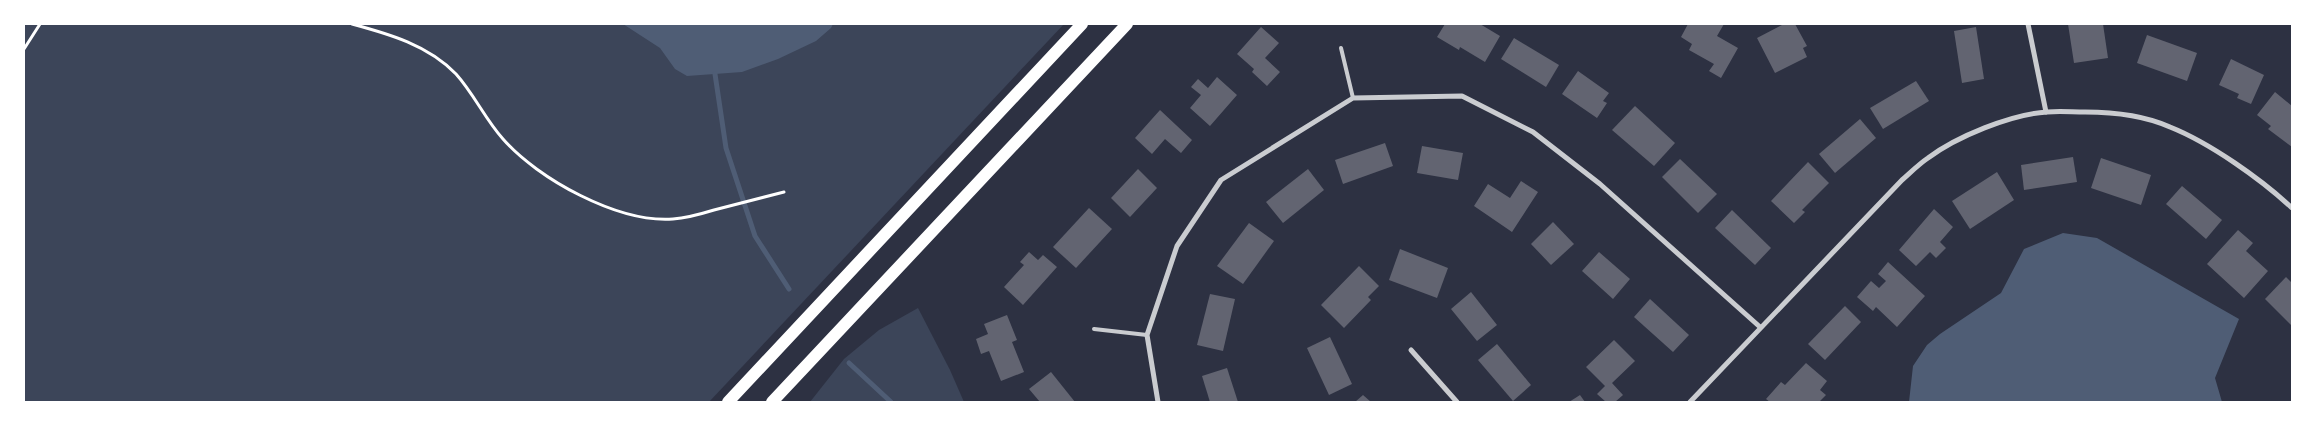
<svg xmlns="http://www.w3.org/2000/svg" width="2316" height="426" font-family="'Archivo Narrow',sans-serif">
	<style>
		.green { fill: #3c4559 }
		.water { fill: #4f5d75 }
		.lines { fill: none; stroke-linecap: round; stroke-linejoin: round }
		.stream { stroke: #4f5d75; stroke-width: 5 }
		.building { fill: #626471 }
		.path { stroke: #fff; stroke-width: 3 }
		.service { stroke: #caccd0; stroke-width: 4 }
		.minor { stroke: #caccd0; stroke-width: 5 }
		.primary { stroke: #fff; stroke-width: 12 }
	</style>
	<rect width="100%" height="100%" fill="#2d3142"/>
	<g class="green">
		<path d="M24 24H1064L709 402H24Z"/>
		<path d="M918 308 950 370 964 402H810L844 359 879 330Z"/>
	</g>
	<g class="water">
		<path d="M623 24H833L831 28 816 41 778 59 742 72 687 76 675 69 660 48Z"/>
		<path d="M2063 233 2097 238 2239 319 2215 378 2222 402H1909L1913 366 1927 345 1940 334 2001 293 2024 249Z"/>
	</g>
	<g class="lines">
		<g class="stream">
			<path d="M715 74 726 148 755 236 789 289"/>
			<path d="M849 363 891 402"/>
		</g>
	</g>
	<g class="building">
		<path d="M1445 24H1480L1500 36 1485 62 1460 47 1459 50 1437 37Z"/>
		<path d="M1688 24H1724L1717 36 1738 48 1721 78 1709 71 1714 64 1689 50 1692 44 1681 37Z"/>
		<path d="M1784 24H1795L1807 46 1803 48 1807 57 1775 73 1757 38Z"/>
		<path d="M2068 24H2103L2108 58 2074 63Z"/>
		<path d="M1261 27 1279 43 1265 58 1280 72 1267 86 1252 72 1254 69 1237 54Z"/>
		<path d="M1976 27 1984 79 1962 83 1954 31Z"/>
		<path d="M2147 35 2197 53 2187 81 2137 63Z"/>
		<path d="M1514 38 1559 65 1546 87 1501 59Z"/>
		<path d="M2231 59 2264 75 2251 104 2237 98 2239 94 2219 85Z"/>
		<path d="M1578 71 1609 93 1603 101 1607 103 1597 118 1562 94Z"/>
		<path d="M1217 77 1237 95 1210 126 1190 108 1201 95 1191 87 1198 79 1208 88Z"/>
		<path d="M1916 81 1929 101 1883 129 1870 108Z"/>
		<path d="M2275 92 2292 106V147L2268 129 2271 126 2257 115Z"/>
		<path d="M1635 106 1675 143 1654 166 1612 130Z"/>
		<path d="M1160 110 1192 140 1181 153 1165 139 1152 154 1135 138Z"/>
		<path d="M1860 119 1876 138 1835 173 1819 154Z"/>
		<path d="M1385 143 1393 166 1343 184 1335 160Z"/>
		<path d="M1422 146 1463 153 1458 180 1417 173Z"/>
		<path d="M2073 157 2077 182 2024 190 2021 165Z"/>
		<path d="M2101 158 2151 175 2141 205 2091 188Z"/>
		<path d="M1680 159 1717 194 1698 213 1662 177Z"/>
		<path d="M1808 162 1829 183 1802 210 1805 212 1794 223 1771 201Z"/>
		<path d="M1138 169 1157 188 1130 217 1111 198Z"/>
		<path d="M1308 169 1324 190 1283 223 1266 202Z"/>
		<path d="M1997 172 2014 200 1970 229 1952 201Z"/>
		<path d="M1521 181 1538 192 1512 232 1474 206 1488 184 1510 198Z"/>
		<path d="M2182 186 2222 220 2206 239 2166 204Z"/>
		<path d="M1089 208 1112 229 1076 268 1053 247Z"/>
		<path d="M1934 209 1953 227 1940 242 1946 248 1936 258 1930 252 1916 266 1899 250Z"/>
		<path d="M1732 210 1771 248 1755 265 1715 228Z"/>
		<path d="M1553 222 1574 244 1551 265 1531 244Z"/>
		<path d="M1249 223 1274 241 1243 284 1217 266Z"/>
		<path d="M2238 230 2253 243 2246 251 2268 271 2244 298 2207 264Z"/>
		<path d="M1400 249 1448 268 1437 298 1389 280Z"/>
		<path d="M1029 252 1038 260 1043 255 1057 267 1023 305 1004 287 1024 265 1020 262Z"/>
		<path d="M1599 252 1630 279 1613 299 1582 271Z"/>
		<path d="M1888 262 1925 296 1897 327 1876 307 1873 311 1857 297 1871 281 1879 288 1886 281 1878 274Z"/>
		<path d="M1359 266 1379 286 1368 297 1371 300 1344 328 1321 305Z"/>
		<path d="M2286 277 2292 283V326L2265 299Z"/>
		<path d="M1471 292 1497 325 1477 341 1451 309Z"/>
		<path d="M1210 294 1235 299 1223 351 1197 345Z"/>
		<path d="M1650 299 1689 335 1673 352 1634 317Z"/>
		<path d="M1845 306 1861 322 1825 360 1808 344Z"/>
		<path d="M1007 315 1017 340 1012 342 1024 372 1001 381 989 351 981 354 976 339 988 334 984 324Z"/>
		<path d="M1330 337 1352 384 1329 395 1307 348Z"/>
		<path d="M1614 340 1635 361 1612 383 1623 395 1615 402H1606L1597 394 1605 386 1586 367Z"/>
		<path d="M1497 344 1531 385 1513 401 1478 360Z"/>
		<path d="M1806 363 1827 381 1820 390 1826 395 1819 402H1770L1766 399 1781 382 1785 385Z"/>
		<path d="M1227 368 1238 402H1210L1202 376Z"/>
		<path d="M1051 372 1075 402H1040L1029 389Z"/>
		<path d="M1363 395 1371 402H1355Z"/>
		<path d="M1580 395 1585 402H1569Z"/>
	</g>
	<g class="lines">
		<g class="path">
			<path d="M352 24C389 34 428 45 456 74 474 94 485 119 503 139 538 179 618 223 673 219 687 218 701 214 714 210 737 204 760 198 784 192"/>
			<path d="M24 49 40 24"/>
		</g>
		<g class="service">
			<path d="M1341 48 1353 98"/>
			<path d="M1094 329 1147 335"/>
		</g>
		<g class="minor">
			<path d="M2028 24 2046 112"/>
			<path d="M1411 350 1457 402"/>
			<path d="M1158 402 1147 335 1177 246 1221 180 1353 98 1462 96 1533 132 1600 184 1760 327"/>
			<path d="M1690 402 1902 180C1910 173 1919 164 1928 158 1956 137 2011 114 2047 112 2059 111 2072 112 2085 112 2114 112 2143 115 2170 127 2210 143 2261 179 2292 208"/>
		</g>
		<g class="primary">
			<path d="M728 402 1082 24"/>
			<path d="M772 402 1127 24"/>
		</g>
	</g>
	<rect width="2316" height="426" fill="none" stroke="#ffffff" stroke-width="50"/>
</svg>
